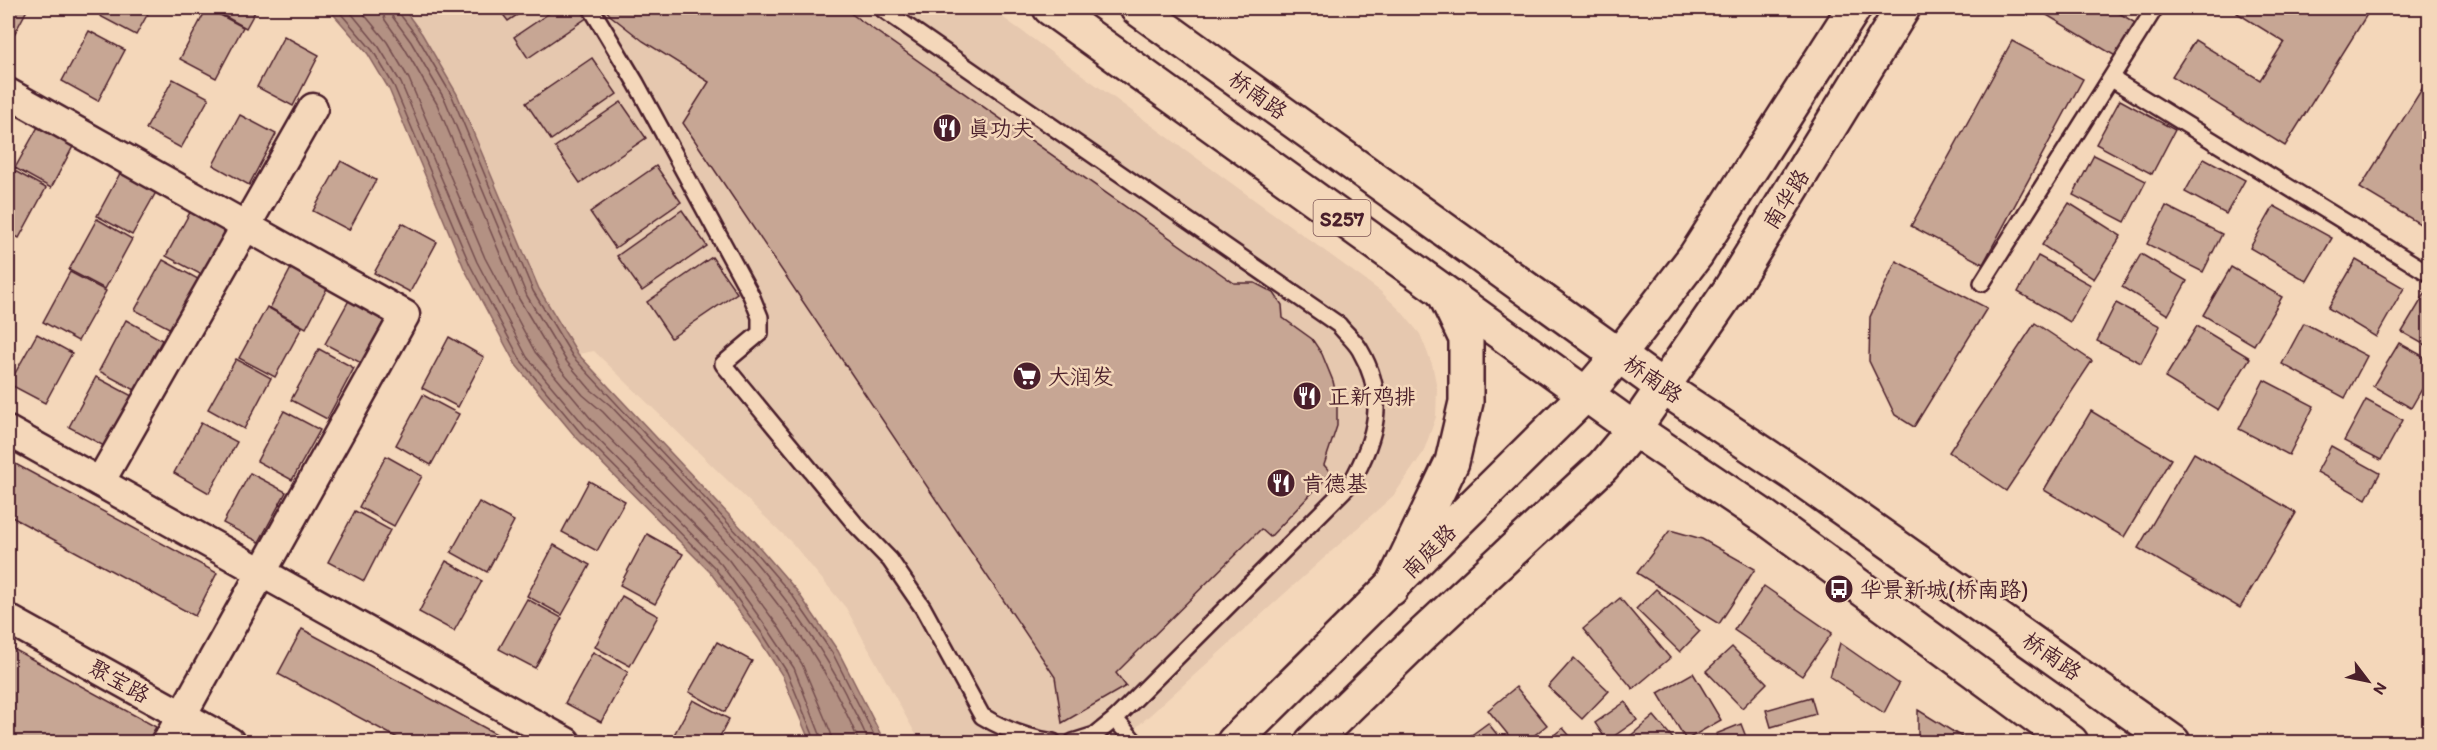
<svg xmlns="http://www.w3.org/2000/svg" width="2437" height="750" font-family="Itim,'LXGW WenKai TC',sans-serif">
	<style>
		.built { fill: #e6c8af }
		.water { fill: #b39183; stroke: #896360; stroke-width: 1.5 }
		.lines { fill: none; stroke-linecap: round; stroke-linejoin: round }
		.shore { stroke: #744d4e; stroke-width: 1.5 }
		.building { fill: #c7a694; stroke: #4a1f2b; stroke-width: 1.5 }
		.service-casing { stroke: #4a1f2b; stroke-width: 20 }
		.minor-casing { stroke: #4a1f2b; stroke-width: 33 }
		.tertiary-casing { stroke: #4a1f2b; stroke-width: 38 }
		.primary-casing { stroke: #4a1f2b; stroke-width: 38 }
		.service { stroke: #f4d7ba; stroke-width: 15 }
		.minor { stroke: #f4d7ba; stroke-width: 28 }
		.tertiary { stroke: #f4d7ba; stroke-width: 33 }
		.primary { stroke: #f4d7ba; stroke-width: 33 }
		.labels { text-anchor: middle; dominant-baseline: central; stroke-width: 5; stroke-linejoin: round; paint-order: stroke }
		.shield { fill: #f4d7ba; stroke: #7d5656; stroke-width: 1.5 }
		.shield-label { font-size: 21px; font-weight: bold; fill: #4a1f2b }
		.street-label { font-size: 22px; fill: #4a1f2b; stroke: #f4d7ba }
		.poi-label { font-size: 22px; fill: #4a1f2b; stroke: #f4d7ba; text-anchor: start }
	</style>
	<rect width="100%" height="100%" fill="#f4d7ba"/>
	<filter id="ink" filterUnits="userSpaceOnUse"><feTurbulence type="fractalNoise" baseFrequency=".0167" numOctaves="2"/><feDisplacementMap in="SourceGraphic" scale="12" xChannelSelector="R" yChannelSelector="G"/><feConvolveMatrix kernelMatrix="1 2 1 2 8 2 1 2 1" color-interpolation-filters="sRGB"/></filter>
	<g filter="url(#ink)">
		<path class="built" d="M403 8H990L1380 291 1401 311 1420 334 1432 364 1437 388 1436 417 1423 453 1394 495 1120 742H920L846 608 792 543 594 351 578 354 539 289 422 34Z"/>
		<path class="water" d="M328 8H403L422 34 457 94 539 289 578 354 760 548 797 591 838 651 880 733 882 742H810L782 675 759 639 710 572 575 436 516 365 464 268 389 89 368 54Z"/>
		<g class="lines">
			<g class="shore">
				<path d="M336 8 373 51 394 86 470 265 521 361 580 432 715 568 764 636 787 672 816 742"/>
				<path d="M347 8 379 47 401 83 477 262 527 357 585 426 721 564 770 632 794 668 823 742"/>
				<path d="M359 8 387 42 409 79 485 258 535 352 592 420 728 559 778 626 802 664 831 733 832 742"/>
				<path d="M382 8 385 20 404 47 437 104 519 299 560 368 583 395 603 412C697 513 808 613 859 742"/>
				<path d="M391 8 392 16 411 42 445 100 527 296 567 362 590 389 610 405C694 496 788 582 845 693 852 709 864 726 868 742"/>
				<path d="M398 8 399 13 418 38 452 96 533 291 573 357 755 552 792 595 833 654 874 735 876 742"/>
			</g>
		</g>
		<g class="building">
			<path d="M8 8H28L8 46Z"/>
			<path d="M105 8H151L136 35 100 16Z"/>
			<path d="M207 8 243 27 216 78 180 59Z"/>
			<path d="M210 8H257L246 28Z"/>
			<path d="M498 8H528L508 21Z"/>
			<path d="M557 8H581L588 17 528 58 514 37Z"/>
			<path d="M604 8H843L1234 283H1255L1274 293 1282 305 1283 318 1312 339 1322 354 1333 381 1337 399V426L1324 465 1331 473 1270 537 1261 529 1116 673 1126 686 1062 723 1055 677 683 123 709 82 643 41 611 16Z"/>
			<path d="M2035 8H2111L2137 24 2117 57Z"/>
			<path d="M2240 8H2371L2285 146 2172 76 2195 40 2260 80 2284 42 2237 13Z"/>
			<path d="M89 31 125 50 98 101 62 81Z"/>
			<path d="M284 36 319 55 293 106 257 87Z"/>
			<path d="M2012 41 2083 79 1983 264 1911 226Z"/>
			<path d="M592 58 617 94 551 140 526 103Z"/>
			<path d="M2430 76V158L2424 168 2430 171V230L2360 188Z"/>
			<path d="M173 79 209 98 181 148 146 129Z"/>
			<path d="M2120 100 2175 130 2152 174 2096 144Z"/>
			<path d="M621 102 646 138 580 183 555 147Z"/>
			<path d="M240 115 276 134 249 185 213 165Z"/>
			<path d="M43 118 78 137 51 188 15 168Z"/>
			<path d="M2094 155 2146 181 2125 222 2073 195Z"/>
			<path d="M2204 158 2245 180 2226 214 2185 192Z"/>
			<path d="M341 161 376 180 349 230 313 211Z"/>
			<path d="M124 166 160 185 132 235 97 216Z"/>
			<path d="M656 166 681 202 615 248 590 212Z"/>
			<path d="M11 169 46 188 19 238 8 232V175Z"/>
			<path d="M2069 203 2121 236 2094 279 2042 245Z"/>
			<path d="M194 205 229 225 202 275 166 256Z"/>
			<path d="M2166 206 2222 234 2203 272 2147 244Z"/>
			<path d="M2274 206 2332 238 2307 281 2250 248Z"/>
			<path d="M682 210 707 246 642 291 617 256Z"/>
			<path d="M97 219 132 239 105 289 69 270Z"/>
			<path d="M402 223 437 242 410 292 374 273Z"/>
			<path d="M2141 254 2187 281 2168 315 2122 287Z"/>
			<path d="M2038 256 2091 285 2070 322 2018 292Z"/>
			<path d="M297 257 333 277 306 328 270 308Z"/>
			<path d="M712 257 737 293 671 338 647 302Z"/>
			<path d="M163 260 198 279 171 329 135 310Z"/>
			<path d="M2356 260 2404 288 2376 337 2328 308Z"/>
			<path d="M1896 261 1987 308 1914 427 1895 415 1869 361 1870 317Z"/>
			<path d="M2231 267 2282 297 2254 345 2203 315Z"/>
			<path d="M70 272 106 291 78 341 43 322Z"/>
			<path d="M2426 292 2430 294V348L2402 332Z"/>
			<path d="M353 293 388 313 361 363 325 344Z"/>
			<path d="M2116 303 2160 326 2141 363 2097 341Z"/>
			<path d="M267 307 302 327 275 377 239 358Z"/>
			<path d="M126 320 162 340 135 390 99 371Z"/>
			<path d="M2035 323 2092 361 2006 491 1949 452Z"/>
			<path d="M2304 323 2367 356 2345 398 2282 364Z"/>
			<path d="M2197 326 2250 358 2218 410 2165 378Z"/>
			<path d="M37 334 72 353 45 403 9 384Z"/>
			<path d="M449 337 484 357 458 407 422 388Z"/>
			<path d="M2399 343 2430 360V375L2411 408 2373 386Z"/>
			<path d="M319 349 354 368 327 419 291 400Z"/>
			<path d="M236 359 271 378 244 429 208 409Z"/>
			<path d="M96 377 132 396 104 446 69 427Z"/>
			<path d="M2264 380 2314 406 2289 455 2239 429Z"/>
			<path d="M423 395 459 414 431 465 396 445Z"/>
			<path d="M2366 400 2403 420 2381 460 2344 441Z"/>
			<path d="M284 411 320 430 292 480 257 461Z"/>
			<path d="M2091 411 2171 459 2124 537 2044 490Z"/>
			<path d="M201 423 237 442 209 493 174 473Z"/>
			<path d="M2331 446 2380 473 2366 499 2317 472Z"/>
			<path d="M2194 453 2296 513 2240 608 2138 548Z"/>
			<path d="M386 456 422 476 394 526 359 507Z"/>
			<path d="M8 460 217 573 195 616 8 515Z"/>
			<path d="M250 473 286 492 259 542 223 523Z"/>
			<path d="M589 481 625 501 597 551 562 532Z"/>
			<path d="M479 502 514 521 487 572 451 552Z"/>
			<path d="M355 511 390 530 364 581 328 562Z"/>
			<path d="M1670 530 1702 539 1755 569 1719 624 1637 573Z"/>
			<path d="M647 534 683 554 655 604 620 585Z"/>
			<path d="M554 545 590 565 562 615 527 596Z"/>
			<path d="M446 561 482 581 454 631 419 612Z"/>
			<path d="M1764 586 1832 633 1802 676 1734 630Z"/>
			<path d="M1656 589 1700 631 1680 652 1636 609Z"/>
			<path d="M622 596 658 616 630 666 595 647Z"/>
			<path d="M1620 598 1670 658 1633 689 1583 629Z"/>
			<path d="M527 599 562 618 535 668 499 649Z"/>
			<path d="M302 629 511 742H405L278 674Z"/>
			<path d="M717 642 752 661 725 712 689 692Z"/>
			<path d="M1840 643 1899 684 1884 713 1830 677Z"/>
			<path d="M8 646 156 727 147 742H20L8 736Z"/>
			<path d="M1732 647 1767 683 1742 708 1706 671Z"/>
			<path d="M593 652 628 672 601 722 565 703Z"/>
			<path d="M1574 658 1609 691 1582 719 1548 687Z"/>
			<path d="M1693 673 1721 720 1686 740 1658 693Z"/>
			<path d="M1516 687 1547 725 1526 742H1514L1488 710Z"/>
			<path d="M1811 697 1816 714 1771 727 1766 710Z"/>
			<path d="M693 700 729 719 717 742H670Z"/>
			<path d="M1625 702 1637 720 1607 741 1595 723Z"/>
			<path d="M1918 710 1970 742H1918Z"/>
			<path d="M1654 716 1676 742H1632L1628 738Z"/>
			<path d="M1488 723 1503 742H1462Z"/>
			<path d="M1741 724 1748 742H1719L1716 734Z"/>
			<path d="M1563 728 1575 742H1545Z"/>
		</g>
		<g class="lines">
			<g class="service-casing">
				<g id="service">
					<path d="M591 8 636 83 751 295 760 317V333L723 364 856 525 890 560 923 608 982 716C1005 730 1027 738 1053 742"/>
					<path d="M881 8 1339 325C1345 333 1355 341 1360 350 1388 398 1376 438 1351 483L1115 719 1095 735 1073 742"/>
					<path d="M2112 79 2430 274"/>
					<path d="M1982 283 2155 8"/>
					<path d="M1115 719 1135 742"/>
				</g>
			</g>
			<g class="minor-casing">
				<g id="minor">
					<path d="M8 93 405 315 167 742"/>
					<path d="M8 431 566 742"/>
					<path d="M100 482 313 108"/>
					<path d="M8 619 230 742"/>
				</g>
			</g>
			<g class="tertiary-casing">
				<g id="tertiary">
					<path d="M1234 742 1586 394 1619 355 1696 255 1854 8"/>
					<path d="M1312 742 1424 633 1603 466 1634 429 1729 291 1903 8"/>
				</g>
			</g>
			<g class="primary-casing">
				<g id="primary">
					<path d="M1050 8 1634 429 1766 518 2071 742"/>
					<path d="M1137 8 1664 388 1794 474 2173 742"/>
					<path d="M1391 589 1452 462 1466 402V339L1445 295"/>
				</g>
			</g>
			<use href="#service" class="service"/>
			<use href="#minor" class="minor"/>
			<use href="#tertiary" class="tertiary"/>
			<use href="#primary" class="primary"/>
		</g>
	</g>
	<defs>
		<g id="restaurant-disc" transform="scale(1.5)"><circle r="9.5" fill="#4a1f2b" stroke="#f4d7ba"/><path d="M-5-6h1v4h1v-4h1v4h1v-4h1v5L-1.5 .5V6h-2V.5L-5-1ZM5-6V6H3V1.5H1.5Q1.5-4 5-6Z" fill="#fff"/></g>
		<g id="supermarket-disc" transform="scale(1.5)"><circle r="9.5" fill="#4a1f2b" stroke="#f4d7ba"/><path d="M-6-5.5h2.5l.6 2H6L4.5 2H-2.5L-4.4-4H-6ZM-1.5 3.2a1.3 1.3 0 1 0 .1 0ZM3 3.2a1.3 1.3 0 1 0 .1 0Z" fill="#fff"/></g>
		<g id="bus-disc" transform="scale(1.5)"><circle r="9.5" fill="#4a1f2b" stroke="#f4d7ba"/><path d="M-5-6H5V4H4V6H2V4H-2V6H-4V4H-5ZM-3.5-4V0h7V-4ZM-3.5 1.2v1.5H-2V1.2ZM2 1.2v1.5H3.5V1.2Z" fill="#fff"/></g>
	</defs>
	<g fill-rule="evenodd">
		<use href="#restaurant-disc" x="947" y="128"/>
		<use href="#supermarket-disc" x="1027" y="376"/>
		<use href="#restaurant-disc" x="1307" y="396"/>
		<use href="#restaurant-disc" x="1281" y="483"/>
		<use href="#bus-disc" x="1839" y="589"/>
	</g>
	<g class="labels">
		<rect class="shield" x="1313.5" y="200" width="57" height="36" rx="4.5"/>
		<g class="shield-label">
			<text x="1342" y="218">S257</text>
		</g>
		<g class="street-label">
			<text transform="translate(1258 95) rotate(36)">桥南路</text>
			<text transform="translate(1786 199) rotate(-58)">南华路</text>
			<text transform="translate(1653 379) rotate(35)">桥南路</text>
			<text transform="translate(1429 551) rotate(-45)">南庭路</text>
			<text transform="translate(2052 656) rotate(35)">桥南路</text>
			<text transform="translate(119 681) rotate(29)">聚宝路</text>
		</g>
		<g class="poi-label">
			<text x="968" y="128">真功夫</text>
			<text x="1048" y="376">大润发</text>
			<text x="1328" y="396">正新鸡排</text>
			<text x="1302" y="483">肯德基</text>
			<text x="1860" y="589">华景新城(桥南路)</text>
		</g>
	</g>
	<rect width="2437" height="750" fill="none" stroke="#f4d7ba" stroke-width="30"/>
	<rect x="15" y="15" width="2407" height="720" fill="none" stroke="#4a1f2b" stroke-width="2" filter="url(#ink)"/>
	<g transform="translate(2368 681) rotate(122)" stroke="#f4d7ba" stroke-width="4.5" paint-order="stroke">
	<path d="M0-4.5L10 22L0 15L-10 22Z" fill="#4a1f2b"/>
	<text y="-9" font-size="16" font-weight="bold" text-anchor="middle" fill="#4a1f2b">N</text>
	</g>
</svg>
